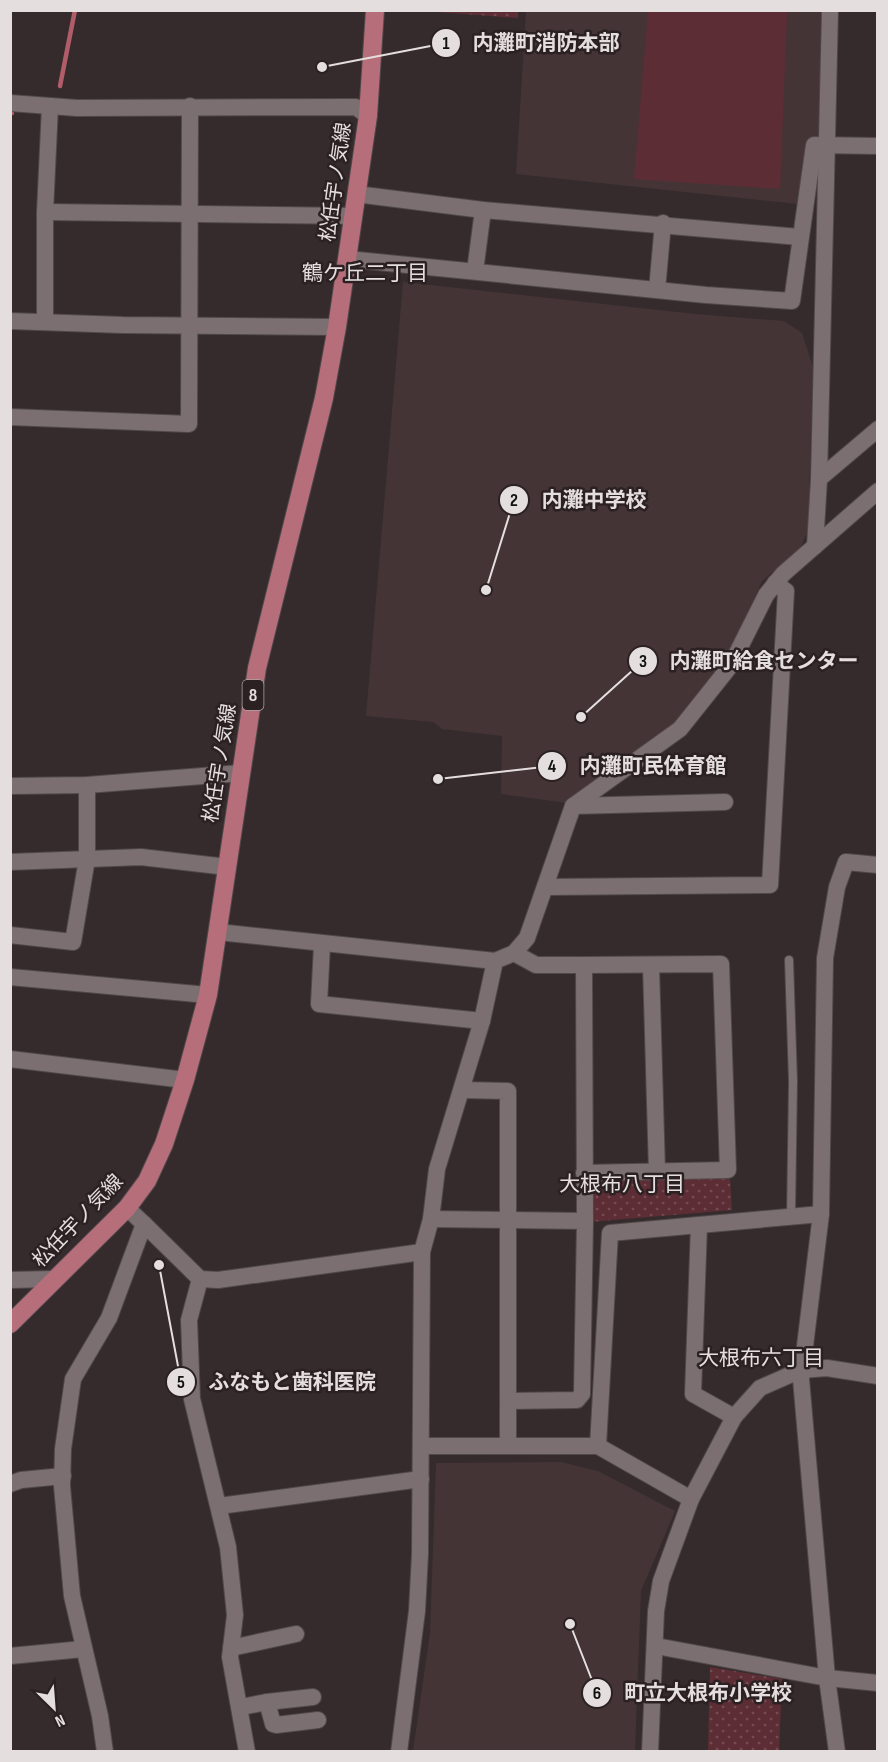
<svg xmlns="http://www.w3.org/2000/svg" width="888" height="1762" font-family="'Sofia Sans Condensed','Noto Sans JP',sans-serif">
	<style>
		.built { fill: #453436 }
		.grass { fill: url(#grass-dots) }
		.garden { fill: #5d2d35 }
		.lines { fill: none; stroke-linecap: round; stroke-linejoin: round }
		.stream { stroke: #b15c69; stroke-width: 4.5 }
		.lane-casing { stroke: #504849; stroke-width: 10 }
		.street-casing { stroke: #504849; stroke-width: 18 }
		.primary-casing { stroke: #504849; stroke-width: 20 }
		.lane { stroke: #7b6f71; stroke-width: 8 }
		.street { stroke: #7b6f71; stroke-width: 16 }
		.primary { stroke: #b66e7b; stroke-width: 18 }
		.labels { text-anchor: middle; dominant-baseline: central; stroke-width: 5; stroke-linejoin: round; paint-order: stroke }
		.shield { fill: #2b2122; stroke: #ada5a6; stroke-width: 1.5 }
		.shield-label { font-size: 18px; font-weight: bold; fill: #e5dedf }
		.street-label { font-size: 20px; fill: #e5dedf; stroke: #2b2122 }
		.neighbourhood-label { font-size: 21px; fill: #e5dedf; stroke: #2b2122 }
		.leader { fill: none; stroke: #e5dedf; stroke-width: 2 }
		.callout-dot { fill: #e5dedf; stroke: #2b2122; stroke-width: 2 }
		.mark-label { font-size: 18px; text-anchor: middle; font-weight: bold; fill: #111 }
		.callout-label { font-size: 21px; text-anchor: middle; font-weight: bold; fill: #e5dedf; stroke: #2b2122; stroke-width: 5; stroke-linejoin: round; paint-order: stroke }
	</style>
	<defs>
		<pattern id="grass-dots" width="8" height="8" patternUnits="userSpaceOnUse" patternTransform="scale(1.5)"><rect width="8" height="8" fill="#5d2d35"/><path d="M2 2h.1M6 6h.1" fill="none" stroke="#744b52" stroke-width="1.8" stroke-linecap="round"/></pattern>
	</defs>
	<rect width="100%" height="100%" fill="#352b2c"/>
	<g class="built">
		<path d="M526 11H821L819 151 807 205 516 174Z"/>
		<path d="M403 282 695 314 784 321 802 333 813 367 808 530 800 549 762 581 724 664 677 730 574 804 501 794 502 736 442 729 433 722 366 716Z"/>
		<path d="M561 1462 598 1471 675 1511 641 1591 635 1751H413L430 1633 436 1463Z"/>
	</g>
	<g class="grass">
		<path d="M425 11 518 10V18Z"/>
		<path d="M589 1178H730L732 1210 589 1222Z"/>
		<path d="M710 1667 782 1679 779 1751H708Z"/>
	</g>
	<path class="garden" d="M648 11H787L780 189 634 179Z"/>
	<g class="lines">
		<g class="stream">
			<path d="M60 86 75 10"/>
			<path d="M10 113H12"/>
		</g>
		<g class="lane-casing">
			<path id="lane" d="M789 960 793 1081 791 1216"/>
		</g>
		<g class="street-casing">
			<g id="street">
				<path d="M10 103 77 108 356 107 368 116"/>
				<path d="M356 194 483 210 799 237"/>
				<path d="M45 212 354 216"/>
				<path d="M348 259 706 295 792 301 814 145 878 146"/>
				<path d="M475 271 483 210"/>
				<path d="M657 290 663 223"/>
				<path d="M10 321 123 325 337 327"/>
				<path d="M45 322V212L50 106"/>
				<path d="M10 417 189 424 190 106"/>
				<path d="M819 479 830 10"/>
				<path d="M815 546 819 479 878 429"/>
				<path d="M10 786 87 785 241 773"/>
				<path d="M573 806 725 802"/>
				<path d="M10 862 141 857 227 867"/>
				<path d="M546 887 770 885 786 591 775 583"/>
				<path d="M218 932 495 961 514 953 527 938 573 806 680 729 731 665 766 595 783 574 878 491"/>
				<path d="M10 935 73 942 87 859V785"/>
				<path d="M322 945 319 1004 482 1021"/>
				<path d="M514 953 536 965H584L585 1221"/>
				<path d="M651 966 657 1171"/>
				<path d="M10 977 208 995"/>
				<path d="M10 1059 185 1080"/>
				<path d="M462 1090 508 1091V1446"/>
				<path d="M584 1173 728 1170 721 964 584 965"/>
				<path d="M821 1214 801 1379 827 1678 837 1752"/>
				<path d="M431 1219 585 1221 582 1394 577 1400 508 1401"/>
				<path d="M144 1224 200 1279 189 1320 192 1399 228 1547 235 1615 230 1657 247 1752"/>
				<path d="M699 1225 693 1394 734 1417"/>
				<path d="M200 1279 218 1280 422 1252"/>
				<path d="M10 1280 53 1279"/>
				<path d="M421 1446H598L691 1499"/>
				<path d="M598 1446 610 1233 821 1214 825 958 837 887 846 862 878 865"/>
				<path d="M10 1484 21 1480 63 1476"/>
				<path d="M219 1506 421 1479"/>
				<path d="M656 1646 827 1678 878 1683"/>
				<path d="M231 1648 296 1634"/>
				<path d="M10 1656 83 1649"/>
				<path d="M267 1702 313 1697"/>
				<path d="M241 1707 267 1702 273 1724 276 1725 318 1720"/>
				<path d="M105 1752 100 1716 72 1596 62 1486 63 1449 73 1379 109 1318 144 1224 127 1208"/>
				<path d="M399 1752 417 1611 420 1554 422 1252 431 1219 437 1169 482 1021 495 961"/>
				<path d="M650 1752 656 1611 661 1581 691 1499 734 1417 760 1388 801 1370 827 1368 878 1376"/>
			</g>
		</g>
		<g class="primary-casing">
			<path id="primary" d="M10 1324 127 1208 147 1181 164 1144 185 1080 208 995 257 668 324 398 337 327 368 116 375 10"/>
		</g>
		<use href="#lane" class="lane"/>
		<use href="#street" class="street"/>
		<use href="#primary" class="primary"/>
	</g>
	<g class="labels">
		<rect class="shield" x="242.5" y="680" width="21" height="30" rx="4.5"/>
		<g class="shield-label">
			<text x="253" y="695">8</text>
		</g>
		<g class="street-label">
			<text transform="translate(336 182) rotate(-82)">松任宇ノ気線</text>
			<text transform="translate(220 763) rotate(-81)">松任宇ノ気線</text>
			<text transform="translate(78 1221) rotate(-46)">松任宇ノ気線</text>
		</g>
		<g class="neighbourhood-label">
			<text x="365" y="273">鶴ケ丘二丁目</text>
			<text x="622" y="1184">大根布八丁目</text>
			<text x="761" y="1358">大根布六丁目</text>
		</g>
	</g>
	<path class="leader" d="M322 67L446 43M486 590L514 500M581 717L643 661M438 779L552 766M159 1265L181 1382M570 1624L597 1693"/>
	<g class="callout-dot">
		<circle cx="322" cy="67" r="6"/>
		<circle cx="486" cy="590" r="6"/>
		<circle cx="581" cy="717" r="6"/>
		<circle cx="438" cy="779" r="6"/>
		<circle cx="159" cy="1265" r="6"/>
		<circle cx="570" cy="1624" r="6"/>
		<circle cx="446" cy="43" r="15"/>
		<circle cx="514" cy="500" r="15"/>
		<circle cx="643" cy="661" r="15"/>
		<circle cx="552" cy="766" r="15"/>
		<circle cx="181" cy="1382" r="15"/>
		<circle cx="597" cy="1693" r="15"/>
	</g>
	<g class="mark-label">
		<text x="446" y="49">1</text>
		<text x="514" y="506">2</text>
		<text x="643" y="667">3</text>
		<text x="552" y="772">4</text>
		<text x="181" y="1388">5</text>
		<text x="597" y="1699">6</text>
	</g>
	<g class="callout-label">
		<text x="546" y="50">内灘町消防本部</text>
		<text x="594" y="507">内灘中学校</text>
		<text x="764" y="668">内灘町給食センター</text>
		<text x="653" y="773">内灘町民体育館</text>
		<text x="292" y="1389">ふなもと歯科医院</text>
		<text x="708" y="1700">町立大根布小学校</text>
	</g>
	<rect width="888" height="1762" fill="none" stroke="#e5dedf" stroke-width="24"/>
	<g transform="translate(54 1708) rotate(155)" stroke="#2b2122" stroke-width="4.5" paint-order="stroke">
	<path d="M0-4.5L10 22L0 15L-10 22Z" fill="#e5dedf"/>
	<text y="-9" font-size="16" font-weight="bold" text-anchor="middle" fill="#e5dedf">N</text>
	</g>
</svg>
